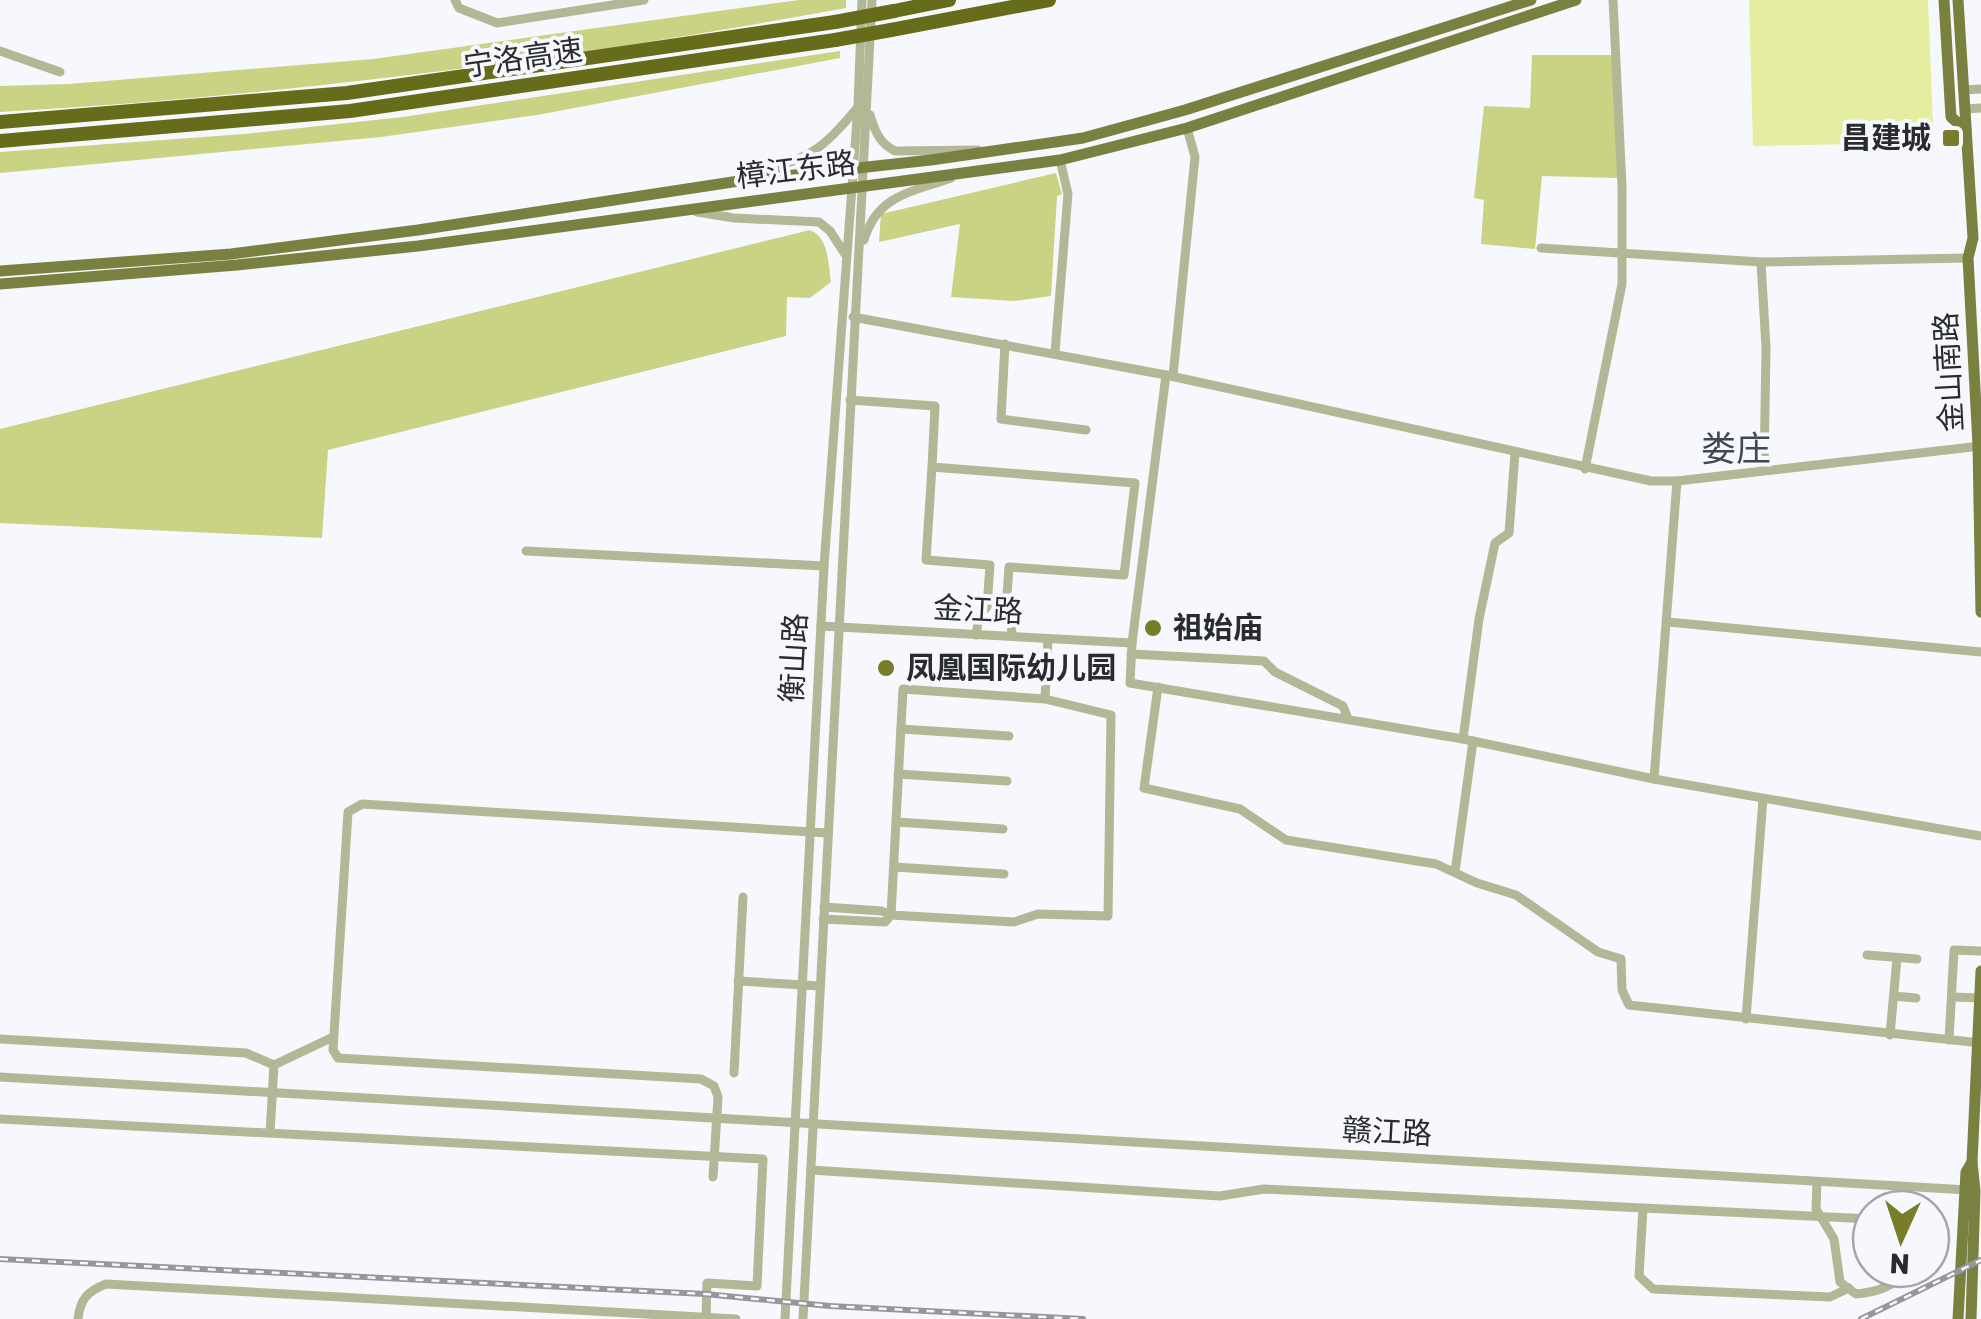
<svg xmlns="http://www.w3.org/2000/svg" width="1981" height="1319" font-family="Rubik,'Noto Sans SC',sans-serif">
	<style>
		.green { fill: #e5eea0 }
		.forest { fill: #cad283 }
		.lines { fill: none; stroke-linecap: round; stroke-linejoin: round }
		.minor { stroke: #b3b796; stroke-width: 9 }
		.major { stroke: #7a8040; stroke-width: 11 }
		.highway { stroke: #666c1a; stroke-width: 14 }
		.rail-casing { stroke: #95979c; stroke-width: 6 }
		.rail { stroke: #f6f8fd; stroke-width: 2.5; stroke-dasharray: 8; stroke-linecap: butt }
		.highway-bridge { stroke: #666c1a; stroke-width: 14 }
		.poi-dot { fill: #777d28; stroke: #f6f8fd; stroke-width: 4 }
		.labels { text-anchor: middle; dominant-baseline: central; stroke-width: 8; stroke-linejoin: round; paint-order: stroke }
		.street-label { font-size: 30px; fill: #292b2f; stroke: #f6f8fd }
		.poi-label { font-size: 30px; font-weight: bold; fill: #292b2f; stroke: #f6f8fd; text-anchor: start }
		.quarter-label { font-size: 35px; fill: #424750; stroke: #f6f8fd }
	</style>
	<rect width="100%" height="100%" fill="#f6f8fd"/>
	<path class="green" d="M1749 0H1928L1933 123 1912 125 1913 143 1753 146Z"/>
	<g class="forest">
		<path d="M799 0H846V8C569 59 281 96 0 112V86L69 84 373 59Z"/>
		<path d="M840 51V58L537 115 381 137 0 173V152L244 134 403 117Z"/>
		<path d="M1532 55H1612L1618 178 1542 176 1535 249 1481 244 1484 200 1474 198 1484 106 1530 108Z"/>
		<path d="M1056 173 1062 194 1057 196 1051 296 1014 301 951 297 960 224 879 242 881 214Z"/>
		<path d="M810 230C829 238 828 263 831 282L810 298 787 297 786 336 328 450 322 538 0 523V429Z"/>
	</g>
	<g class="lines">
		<g class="minor">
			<path d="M455 0 459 8 497 23 644 0"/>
			<path d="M0 51 60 72"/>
			<path d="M1963 90 1981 89"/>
			<path d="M1964 109 1981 108"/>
			<path d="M870 115C875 131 879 143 895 151L978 150"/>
			<path d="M751 176C808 156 818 156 857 108"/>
			<path d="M697 212 734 218 819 222 830 231 845 254"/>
			<path d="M864 240C877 195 912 192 951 178"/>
			<path d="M1541 248 1761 262 1968 258"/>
			<path d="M1761 262 1766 348 1764 470"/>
			<path d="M853 317 1166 375 1651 481H1677L1981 446"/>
			<path d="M1005 344 1001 419 1086 430"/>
			<path d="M1055 352 1068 194 1060 160"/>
			<path d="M1166 375 1132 643 1130 683 1463 739 1654 779 1981 836"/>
			<path d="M1173 376 1195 157 1187 128"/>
			<path d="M850 400 935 406 932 467"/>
			<path d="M1585 469 1622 284V186L1613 0"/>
			<path d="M526 551 824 566"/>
			<path d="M1668 622 1981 652"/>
			<path d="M821 626 1132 643"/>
			<path d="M976 635 979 616 987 607 990 565 926 560 932 467 1135 483 1124 575 1009 567 1006 608 1011 619 1012 636"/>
			<path d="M1131 654 1264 661 1275 672 1343 706 1348 719"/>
			<path d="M1158 687 1144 788 1240 809 1286 840 1436 864 1477 883 1516 895 1598 952 1621 959 1622 990 1629 1005 1981 1043"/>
			<path d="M1045 699 1111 715 1108 916 1038 914 1014 922 891 915 903 689 1045 699 1048 639"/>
			<path d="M901 729 1009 736"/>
			<path d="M1463 739 1479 619 1495 543 1509 533 1515 453"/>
			<path d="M898 774 1007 781"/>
			<path d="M1654 779 1677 481"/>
			<path d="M896 822 1003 829"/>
			<path d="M894 867 1004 874"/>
			<path d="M1455 872 1473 741"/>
			<path d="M824 907 882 911 891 915"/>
			<path d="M823 919 885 922 891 915"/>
			<path d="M1867 955 1917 959"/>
			<path d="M738 981 820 986"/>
			<path d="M1894 996 1916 998"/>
			<path d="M1952 997 1980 998"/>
			<path d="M1746 1019 1763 799"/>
			<path d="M1890 1035 1897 958"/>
			<path d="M0 1039 246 1053 274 1065"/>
			<path d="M1949 1040 1954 950 1981 951"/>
			<path d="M734 1073 743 897"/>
			<path d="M0 1077 1968 1190"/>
			<path d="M0 1119 763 1159 757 1286 707 1283 706 1319"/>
			<path d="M270 1133 274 1065 333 1037"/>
			<path d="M811 1170 1220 1196 1264 1189 1643 1208"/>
			<path d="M713 1177 718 1097 714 1086 701 1079 338 1058 333 1050 348 812 362 804 828 833"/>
			<path d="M1817 1182 1816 1209 1834 1239 1840 1282 1856 1294C1879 1292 1894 1286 1909 1269"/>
			<path d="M1849 1288 1830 1297 1653 1289 1639 1276 1643 1208 1871 1219"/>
			<path d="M78 1319C80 1299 88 1291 106 1284L736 1319"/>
			<path d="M785 1319 824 566 858 106 862 0"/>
			<path d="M803 1319 872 0"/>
		</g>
		<g class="major">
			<path d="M1944 0 1951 117 1966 130"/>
			<path d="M1958 0 1973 238 1968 258 1978 445 1981 612"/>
			<path d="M0 271 231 254 418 230 739 181 931 160 1083 138 1185 110 1531 0"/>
			<path d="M0 284 237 265 418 246 1060 160 1187 128 1576 0"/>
			<path d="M1958 1319 1966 1172 1972 1162"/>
			<path d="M1971 1319 1975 1191 1972 1162 1981 971"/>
		</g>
		<g class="highway">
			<path d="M894 11 949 0"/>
			<path d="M891 30 1049 0"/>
			<path d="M0 122 347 93 835 22"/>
			<path d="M0 141 350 111 835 40"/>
		</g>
		<g class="rail-casing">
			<g id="rail">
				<path d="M0 1259 705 1294 830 1306 1083 1319"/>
				<path d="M1861 1319 1981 1260"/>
			</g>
		</g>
		<use href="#rail" class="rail"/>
		<g class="highway-bridge">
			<path d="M835 22 894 11"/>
			<path d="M835 40 891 30"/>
		</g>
	</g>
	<g class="poi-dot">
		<rect x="1941" y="128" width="20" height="20" rx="5"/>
		<circle cx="1153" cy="628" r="10"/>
		<circle cx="886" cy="668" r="10"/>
	</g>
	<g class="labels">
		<g class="street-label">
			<text transform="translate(523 58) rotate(-8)">宁洛高速</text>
			<text transform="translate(796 170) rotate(-7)">樟江东路</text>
			<text transform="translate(1949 372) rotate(-93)">金山南路</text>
			<text transform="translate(978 610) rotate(3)">金江路</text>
			<text transform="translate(794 658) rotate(-87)">衡山路</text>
			<text transform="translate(1387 1132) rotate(3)">赣江路</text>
		</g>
		<g class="poi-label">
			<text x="1931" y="138" text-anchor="end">昌建城</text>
			<text x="1173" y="628">祖始庙</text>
			<text x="906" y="668">凤凰国际幼儿园</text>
		</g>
		<g class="quarter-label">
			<text x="1736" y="449">娄庄</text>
		</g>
	</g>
	<g transform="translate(1901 1239) rotate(183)"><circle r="48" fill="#f6f8fd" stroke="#a4a6ab" stroke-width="2.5"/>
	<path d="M0-8L18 38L0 25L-18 38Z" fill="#777d28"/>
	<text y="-15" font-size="28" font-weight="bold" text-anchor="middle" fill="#292b2f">N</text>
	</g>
</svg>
